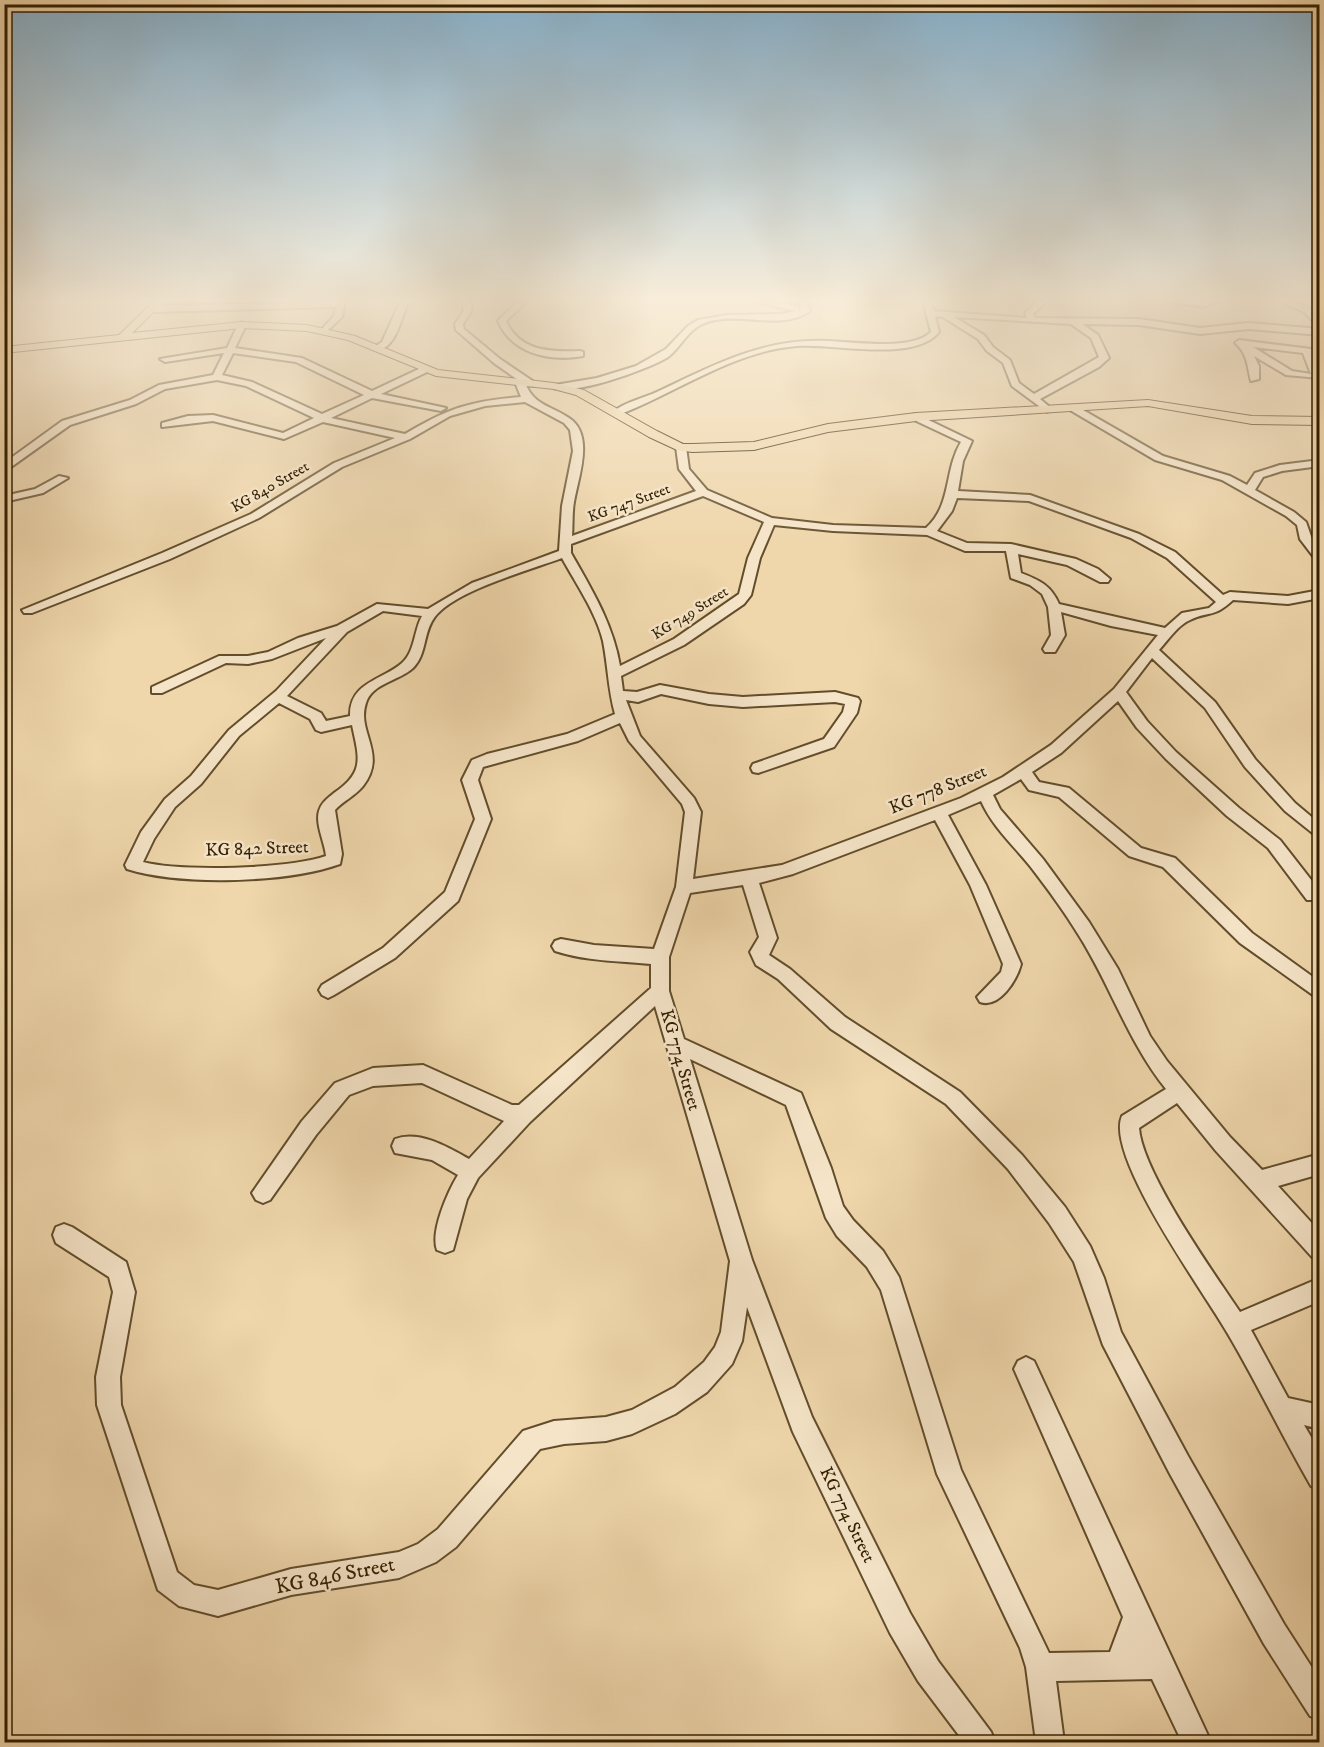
<svg xmlns="http://www.w3.org/2000/svg" width="1324" height="1747" font-family="'IM FELL DW Pica',serif">
	<style>
		.lines { fill: none; stroke-linecap: round; stroke-linejoin: round }
		.minor-casing { stroke: #624d2b; stroke-width: 4 }
		.major-casing { stroke: #331f00; stroke-width: 2 }
		.minor { fill: #f5e4c8; fill-rule: evenodd }
		.major { fill: #efd6ab; fill-rule: evenodd }
		.labels { text-anchor: middle; dominant-baseline: central; stroke-width: 5; stroke-linejoin: round; paint-order: stroke }
		.far-street-label { font-size: 15px; fill: #331f00; stroke: #f5e4c8 }
		.street-label { font-size: 18px; fill: #331f00; stroke: #f5e4c8 }
		.near-street-label { font-size: 21px; fill: #331f00; stroke: #f5e4c8 }
	</style>
	<rect width="100%" height="100%" fill="#efd6ab"/>
	<filter id="stains"><feTurbulence type="fractalNoise" baseFrequency=".00333" numOctaves="4"/><feColorMatrix values="0 0 0 0 .2 0 0 0 0 .09 0 0 0 0 .02 0 0 0 .5 -.17"/></filter>
	<radialGradient id="worn" r=".72"><stop offset=".6" stop-color="#630" stop-opacity="0"/><stop offset="1" stop-color="#630" stop-opacity=".3"/></radialGradient>
	<g class="lines">
		<g class="minor-casing">
			<g id="minor">
				<path d="M345 302 342 317 325 333 321 330 334 316 336 307 152 312 148 309 152 306Z"/>
				<path d="M400 302H408C402 317 395 351 376 350V346L382 342Z"/>
				<path d="M464 302H472L471 312 463 324 464 329 500 359 534 382V386L526 385C535 406 552 406 569 418 595 435 578 478 574 502 572 513 573 525 572 536L696 491 679 469 676 447 681 444 686 447 689 469 707 490 772 518 833 525 926 528C952 505 944 470 961 442L912 419V415L916 414 972 441 963 461 958 491 1030 495 1139 534 1175 552 1223 595 1230 592 1288 596 1320 590V598L1288 604 1233 600C1212 619 1211 610 1190 620 1178 625 1168 640 1159 650L1215 702 1255 759 1295 803 1320 824V839L1285 811 1245 767 1205 708 1152 658 1126 692 1147 721 1176 752 1239 808 1280 840 1319 890V900H1307L1268 848 1227 816 1166 759 1137 728 1118 701 1061 753 1032 772 1039 782 1069 788 1141 848 1175 858 1252 933 1320 982V1000L1240 943 1163 867 1129 856 1059 797 1029 790 1021 779 993 795 1000 809 1043 859 1089 922 1118 969 1150 1036 1167 1061 1230 1137 1262 1170 1320 1154V1174L1278 1186 1320 1232V1260L1312 1257 1216 1151 1177 1103 1139 1128C1142 1172 1213 1272 1240 1312L1320 1278V1301L1251 1330 1288 1398 1320 1405V1429L1304 1425 1320 1452V1489L1311 1486C1282 1436 1257 1383 1228 1334 1206 1295 1104 1156 1122 1116L1166 1089C1128 1042 1110 984 1078 934 1064 911 1047 888 1030 866 1013 845 992 826 981 801L948 815 986 885 1021 964C1017 980 999 1009 980 1002L977 997 1001 972 1003 964 970 885 935 820 793 874 759 883 777 938 769 955 790 969 845 1017 960 1092 1022 1155 1065 1207 1090 1246 1104 1278 1121 1332 1188 1456 1284 1624 1320 1680V1720L1310 1716 1264 1644 1170 1474 1103 1345 1074 1262 1049 1223 1008 1169 946 1104 831 1029 778 979 756 965 750 952 759 937 743 885 690 893 669 957V991L684 1039 801 1093 831 1168 843 1206 853 1220 883 1251 899 1277 961 1470 1049 1653 1110 1652 1123 1617 1014 1369 1018 1361 1026 1357 1034 1361 1211 1742H1182L1152 1679 1056 1681 1064 1742H1036L1026 1667 1020 1648 937 1474 881 1290 867 1267 837 1236 826 1218 786 1105 690 1059 752 1260 812 1417 910 1613 938 1661 991 1732 995 1742H964L918 1681 890 1633 793 1432 747 1307 742 1341 732 1364 707 1392 675 1414 632 1434 606 1441 564 1444 540 1449 456 1547 436 1562 399 1578 291 1595 218 1616 179 1606 158 1590 97 1405 96 1377 113 1292 109 1277 56 1243 53 1235 56 1227 64 1224 72 1227 126 1262 135 1292 120 1377 121 1405 177 1572 194 1585 218 1590 291 1569 399 1552 418 1544 438 1529 523 1431 554 1421 606 1417 632 1410 675 1387 704 1362 715 1347 721 1332 730 1261 655 1006 530 1122 478 1178 467 1199 453 1250 445 1253 437 1250C430 1232 448 1191 458 1175L432 1160 395 1153 392 1146 395 1139C419 1130 448 1147 469 1159L504 1121 422 1083 373 1086 349 1095 316 1135 270 1200 263 1203 256 1200 252 1193 302 1121 335 1083 373 1068 423 1065 512 1105H519L651 988V964C619 961 585 961 555 951L552 946 555 941 561 939 594 945 654 949 676 887 685 812 682 804 629 741 620 723 578 741 483 767 478 780 491 819 458 901 395 958 334 995 328 998 322 995 319 990 322 985 383 948 445 892 475 819 462 780 472 760 487 754 567 734 615 714C608 689 608 666 603 641 596 612 576 584 562 558 530 570 453 591 434 618 423 633 427 654 413 668 399 681 372 683 366 703 356 732 388 754 363 786 355 796 343 801 335 810L342 854 340 864C287 883 181 886 127 869L125 865 141 832 165 799 191 776 229 730 276 691 326 638 272 659 248 664 226 663 162 693H152V687L219 656H248L268 652 298 638 337 626 377 604 428 609 472 583 559 551 562 506 573 451 570 430 564 423 525 402 485 406 450 416 410 439 342 467 259 518 170 559 32 613H24L22 610 162 553 251 514 334 463 395 438 323 422 284 439 213 421 162 427V423L188 416 213 415 283 433 314 418 246 386 217 380 165 389 136 404 70 425 4 472V463L62 421 130 400 159 385 213 375 224 353 165 362 160 359 227 348 238 325 242 322 246 325 235 348 302 358 372 391 421 368H427V372L381 394 446 408 441 411 372 398 331 418 405 434C449 408 470 401 521 397L515 382 518 380 494 363 456 330 455 324 463 312ZM233 353 296 362 364 395 322 414 252 382 222 375ZM703 496 764 522 748 558 739 594 674 639 620 666C613 624 592 590 571 553V544ZM957 498 1029 501 1131 538 1167 558 1216 602 1209 608 1182 613 1165 628 1059 604C1051 585 1039 580 1021 573L1018 554 1067 565 1100 582H1108L1110 579 1098 569 1076 559 1011 544 967 543 937 531 952 511ZM774 525 833 531 927 535 965 551H1006L1011 578 1030 585 1042 594 1048 607 1051 635 1043 649 1045 652H1055L1065 635 1061 612 1111 626 1158 635 1114 689 1051 745 1003 777 961 798 782 865 693 879 701 812 694 798 640 736 626 700 638 702 661 694 709 704 743 707 835 702 845 704 843 712 824 739 753 764 751 768 753 772 758 773 834 747 857 713 860 701 858 698 835 692 743 697 709 694 660 685 637 692 623 691 621 676 684 645 744 604 751 595 760 558ZM383 611 422 616C414 630 415 652 402 663 383 680 349 682 350 716L326 721 321 713 287 696 347 632ZM279 703 310 719 316 730 321 732 352 725C359 758 365 772 334 793 328 798 321 803 319 811 315 824 325 843 326 856 288 869 182 872 143 862L154 839 175 807 201 784 239 736Z"/>
				<path d="M517 302H526L506 321C520 352 551 352 580 351L583 352V356C550 362 512 354 498 321Z"/>
				<path d="M757 302H775L799 307V310H801L799 302H807L810 311C778 334 730 306 697 327 685 335 679 349 668 357 649 369 568 399 549 386L597 378 636 366 666 349 688 326 698 320 727 315 780 314 796 311Z"/>
				<path d="M923 302H931L934 311 1027 318 1025 313 1037 302H1046L1033 314 1035 318 1139 319 1200 328 1249 323 1320 329V335L1249 329 1200 334 1139 325 1082 324 1098 335 1109 358 1099 367 1040 399 1052 409 1047 412 1012 386 1003 363 987 351 978 339 943 317 935 316 939 332C914 363 834 343 797 346 734 351 679 391 621 414L613 412C624 402 645 398 659 391 715 364 764 338 828 341 854 342 912 351 931 332ZM954 317 1071 324 1091 338 1099 357 1034 394 1019 383 1010 360 993 347 984 335Z"/>
				<path d="M1174 302H1219L1202 307Z"/>
				<path d="M1282 302C1300 302 1320 308 1320 328L1304 312Z"/>
				<path d="M1239 340 1319 350V354H1313L1320 371V378L1286 375 1254 356 1259 366V379L1251 381C1247 366 1248 354 1235 343ZM1253 347 1303 353 1311 374 1292 371Z"/>
				<path d="M1070 406H1076L1163 456 1230 476 1247 485 1255 473 1280 465 1320 460V466L1282 471 1263 477 1255 490 1294 512 1306 522 1312 539 1320 548V560H1316L1300 539 1297 525 1286 516 1222 480 1155 460 1070 410Z"/>
				<path d="M59 476 68 478 43 493 4 502V496L35 489Z"/>
			</g>
		</g>
		<g class="major-casing">
			<path id="major" d="M153 302H164L132 333 242 322 307 325 355 336 438 370 554 383 584 390 657 431 683 444H692L754 442 828 424 916 413 1148 400 1252 416 1320 417V425L1252 424 1148 406 916 421 828 432 754 450 692 452 677 450 649 437 576 395 554 389 436 376 348 340 307 331 242 328 4 353V347L119 335Z"/>
		</g>
		<use href="#minor" class="minor"/>
		<use href="#major" class="major"/>
	</g>
	<linearGradient id="sky" x2="0" y2="1"><stop stop-color="#89b5d2"/><stop offset="0.55" stop-color="#f8edd9"/><stop offset="1" stop-color="#f8edd9" stop-opacity="0"/></linearGradient>
	<rect width="1324" height="547" fill="url(#sky)"/>
	<g class="labels">
		<g class="far-street-label">
			<text transform="translate(270 487) rotate(-30)">KG 840 Street</text>
			<text transform="translate(629 503) rotate(-20)">KG 747 Street</text>
			<text transform="translate(690 613) rotate(-32)">KG 749 Street</text>
		</g>
		<g class="street-label">
			<text transform="translate(938 790) rotate(-22)">KG 778 Street</text>
			<text transform="translate(257 849) rotate(-2)">KG 842 Street</text>
			<text transform="translate(680 1060) rotate(74)">KG 774 Street</text>
			<text transform="translate(847 1515) rotate(64)">KG 774 Street</text>
		</g>
		<g class="near-street-label">
			<text transform="translate(335 1576) rotate(-11)">KG 846 Street</text>
		</g>
	</g>
	<rect width="1324" height="1747" fill="none" stroke="#efd6ab" stroke-width="24"/>
	<rect x="6" y="6" width="1312" height="1735" fill="none" stroke="#331f00" stroke-width="3"/>
	<rect x="12" y="12" width="1300" height="1723" fill="none" stroke="#331f00" stroke-width="1.5"/>
	<rect width="100%" height="100%" filter="url(#stains)"/>
	<rect width="100%" height="100%" fill="url(#worn)"/>
</svg>
